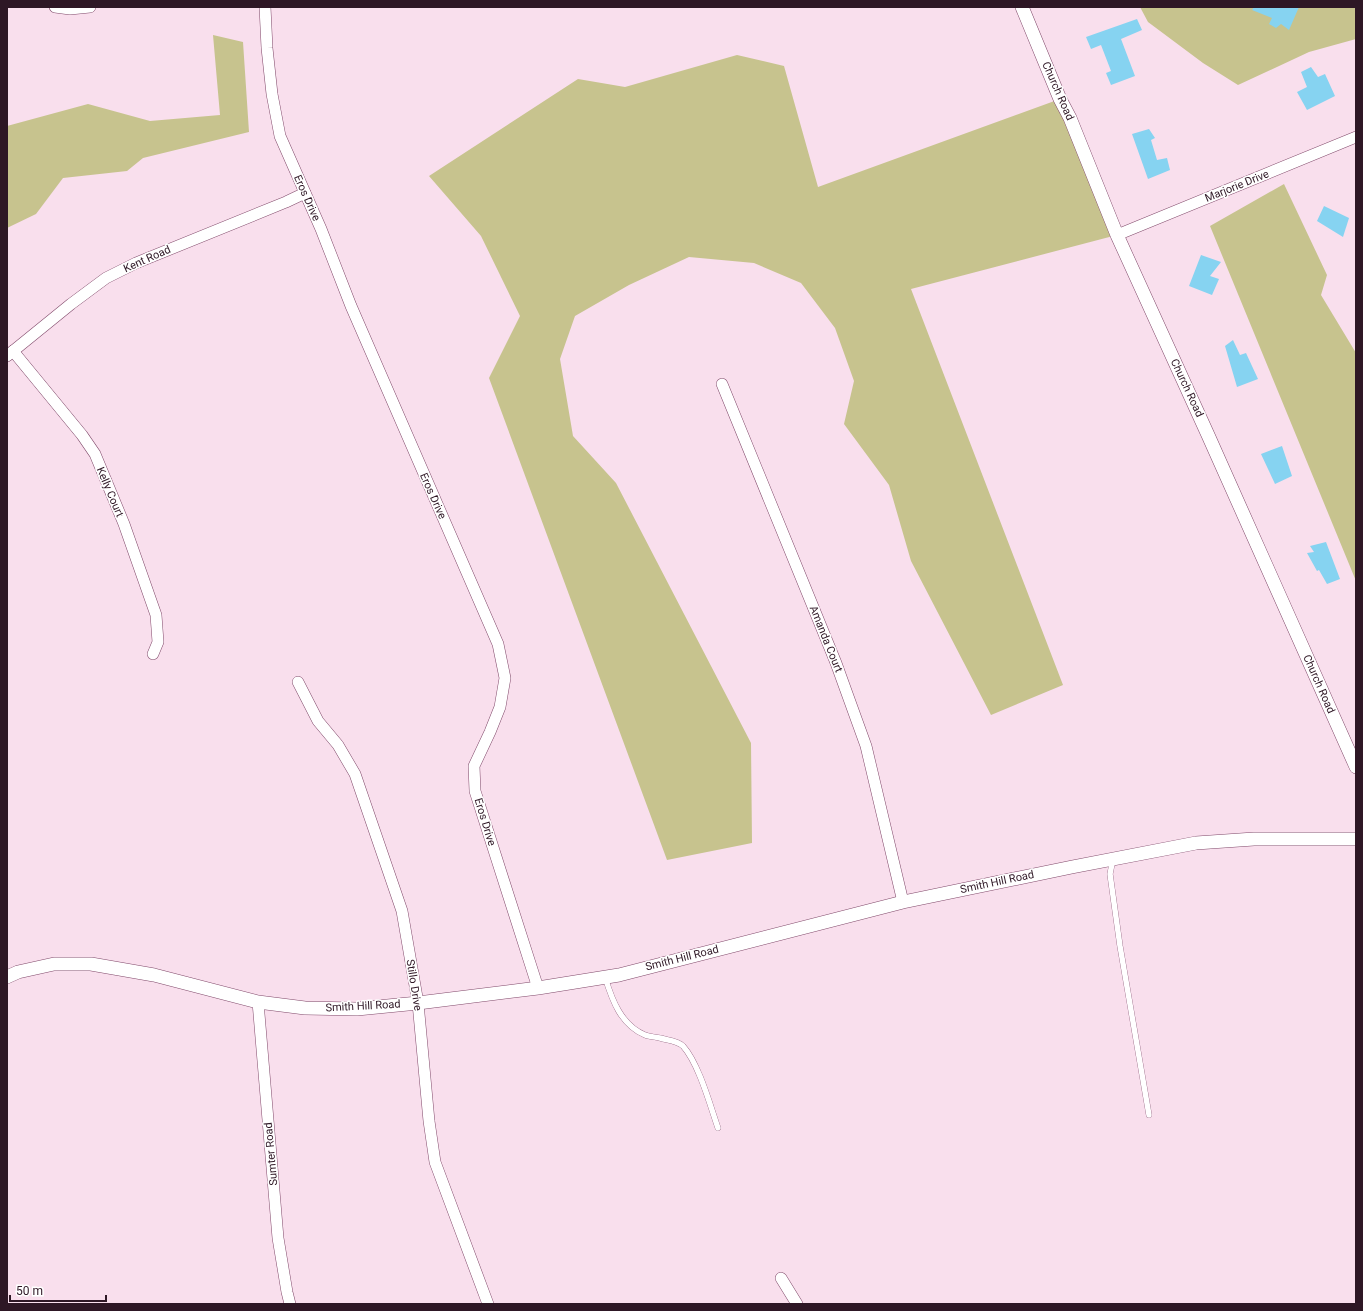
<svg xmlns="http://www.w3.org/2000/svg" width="1363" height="1311" font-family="Roboto,sans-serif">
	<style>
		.green { fill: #c7c38e }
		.building { fill: #86d3f1 }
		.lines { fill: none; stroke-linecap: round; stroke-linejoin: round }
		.service-casing { stroke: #80496a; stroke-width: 6 }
		.minor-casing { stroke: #80496a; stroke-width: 12 }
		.tertiary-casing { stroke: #80496a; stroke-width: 14 }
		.service { stroke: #fff; stroke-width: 5.5 }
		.minor { stroke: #fff; stroke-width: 11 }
		.tertiary { stroke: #fff; stroke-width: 13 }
		.labels { text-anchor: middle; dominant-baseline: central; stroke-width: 3; stroke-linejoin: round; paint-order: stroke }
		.street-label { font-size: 11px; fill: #2e1725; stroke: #fff }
	</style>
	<rect width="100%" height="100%" fill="#f9dfed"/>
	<g class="green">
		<path d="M1140 7H1356V39L1309 52 1238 85 1203 63 1148 22Z"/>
		<path d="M213 35 243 42 249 132 143 158 127 171 63 178 36 214 7 228V126L88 104 150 121 220 115Z"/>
		<path d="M737 55 784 66 818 187 1060 99 1117 235 911 289 1063 685 991 715 911 561 889 485 844 424 854 381 835 328 801 283 754 263 689 257 629 285 575 316 560 359 573 436 616 483 751 743 752 843 667 860 489 378 520 316 481 236 429 176 578 79 625 87Z"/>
		<path d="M1284 184 1327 275 1321 295 1356 353V581L1210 226Z"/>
	</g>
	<g class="building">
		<path d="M1254 7H1299L1289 30 1281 24 1276 28 1269 24 1272 18 1252 10Z"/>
		<path d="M1137 19 1142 30 1121 39 1135 76 1111 85 1106 73 1111 71 1101 45 1091 49 1086 37Z"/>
		<path d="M1311 67 1318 77 1325 74 1335 96 1307 110 1297 92 1307 87 1301 72Z"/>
		<path d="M1149 129 1155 138 1151 140 1157 160 1167 158 1170 170 1148 179 1132 134Z"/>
		<path d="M1324 206 1349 218 1343 237 1317 221Z"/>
		<path d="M1201 255 1221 262 1210 276 1219 279 1212 295 1189 286Z"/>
		<path d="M1233 340 1240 355 1246 353 1258 379 1237 387 1225 346Z"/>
		<path d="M1282 446 1292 476 1275 484 1261 454Z"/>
		<path d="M1326 542 1340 579 1327 584 1319 570 1317 571 1307 553 1314 552 1310 546Z"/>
	</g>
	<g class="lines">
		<g class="service-casing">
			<g id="service">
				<path d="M1113 859 1110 874 1120 946 1149 1115"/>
				<path d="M605 977C612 1000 621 1025 645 1035 650 1037 656 1037 660 1038 667 1040 678 1041 683 1046 699 1064 710 1105 718 1128"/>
			</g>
		</g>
		<g class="minor-casing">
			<g id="minor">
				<path d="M55 7 70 9 90 7"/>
				<path d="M265 7 267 48 272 94 280 136 321 229 351 306 498 644 505 678 500 707 490 732 474 766 475 791 538 988"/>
				<path d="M1117 235 1356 137"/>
				<path d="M13 351 82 435 95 454 124 524 156 615 158 642 153 654"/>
				<path d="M7 356 71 304 106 278 136 263 286 202 305 193"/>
				<path d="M722 384 836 663 866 746 903 902"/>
				<path d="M298 682 318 721 338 745 355 774 402 911 418 1003 429 1121 435 1162 488 1304"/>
				<path d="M258 1002 278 1238 287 1292 290 1304"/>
				<path d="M781 1278 797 1304"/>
			</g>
		</g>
		<g class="tertiary-casing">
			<g id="tertiary">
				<path d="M1022 7 1060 99 1070 118 1117 235 1208 435 1356 767"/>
				<path d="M7 977 18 972 54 964H91L154 975 258 1002 305 1008 357 1009 418 1003 538 988 619 975 903 902 1072 867 1196 843 1254 839H1356"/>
			</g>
		</g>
		<use href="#service" class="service"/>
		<use href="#minor" class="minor"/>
		<use href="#tertiary" class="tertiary"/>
	</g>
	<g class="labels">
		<g class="street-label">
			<text transform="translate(1058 91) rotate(66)">Church Road</text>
			<text transform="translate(1237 186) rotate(-22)">Marjorie Drive</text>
			<text transform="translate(307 198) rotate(66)">Eros Drive</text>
			<text transform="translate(147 259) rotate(-24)">Kent Road</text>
			<text transform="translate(1187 388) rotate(65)">Church Road</text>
			<text transform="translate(110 492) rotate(67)">Kelly Court</text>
			<text transform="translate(433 496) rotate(66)">Eros Drive</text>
			<text transform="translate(826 639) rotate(68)">Amanda Court</text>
			<text transform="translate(1319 684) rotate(66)">Church Road</text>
			<text transform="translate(485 822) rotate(73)">Eros Drive</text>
			<text transform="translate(997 882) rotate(-12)">Smith Hill Road</text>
			<text transform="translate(682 958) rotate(-14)">Smith Hill Road</text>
			<text transform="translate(414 985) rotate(81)">Stillo Drive</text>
			<text transform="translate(363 1006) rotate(-3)">Smith Hill Road</text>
			<text transform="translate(271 1154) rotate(-95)">Sumter Road</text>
		</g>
	</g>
	<rect width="1363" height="1311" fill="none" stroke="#2e1725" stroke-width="16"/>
	<path d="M10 1295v6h96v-6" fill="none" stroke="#2e1725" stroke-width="2"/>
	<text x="16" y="1295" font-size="12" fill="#2e1725" stroke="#ffffff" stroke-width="3" paint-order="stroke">50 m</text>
</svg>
